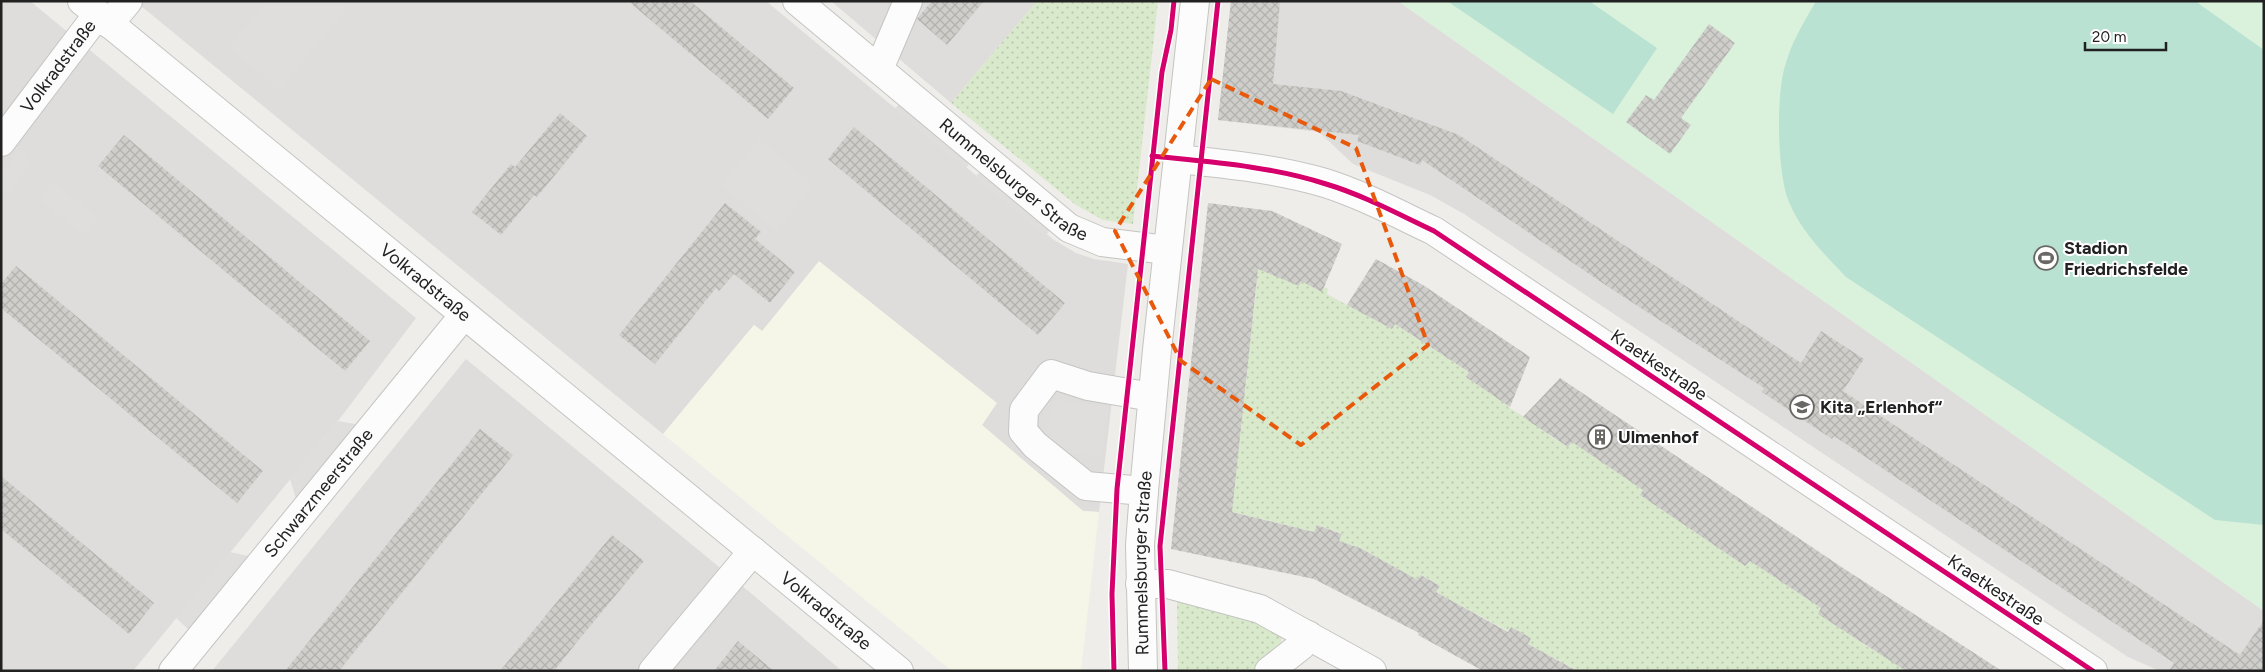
<svg xmlns="http://www.w3.org/2000/svg" width="2265" height="672" font-family="Figtree,sans-serif">
	<style>
		.residential { fill: #dedddb }
		.education { fill: #f5f6e7 }
		.grass { fill: url(#grass-dots) }
		.park { fill: #daf2dc }
		.pitch { fill: #b9e2d3 }
		.parking { fill: #dfdedd }
		.building { fill: url(#building-cross-hatch) }
		.lines { fill: none; stroke-linecap: round; stroke-linejoin: round }
		.minor-casing { stroke: #c4c4c2; stroke-width: 30 }
		.minor { stroke: #fcfcfc; stroke-width: 28 }
		.cycleway-casing { stroke: #fff; stroke-width: 8 }
		.cycleway { stroke: #d6006c; stroke-width: 5 }
		.marked { fill: none; stroke: #e8590c; stroke-width: 4; stroke-dasharray: 10 6; stroke-linejoin: round }
		.labels { text-anchor: middle; dominant-baseline: central; stroke-width: 4; stroke-linejoin: round; paint-order: stroke }
		.street-label { font-size: 18px; fill: #212121; stroke: #fff }
		.poi-label { font-size: 18px; font-weight: bold; fill: #212121; stroke: #fff; text-anchor: start }
	</style>
	<defs>
		<pattern id="grass-dots" width="8" height="8" patternUnits="userSpaceOnUse" patternTransform="scale(1.25)"><rect width="8" height="8" fill="#d9e9cb"/><path d="M2 2h.1M6 6h.1" fill="none" stroke="#bac8ae" stroke-width="1.8" stroke-linecap="round"/></pattern>
		<pattern id="building-cross-hatch" width="8" height="8" patternUnits="userSpaceOnUse" patternTransform="scale(1.25)"><rect width="8" height="8" fill="#cfcecb"/><path d="M0 0l8 8M0 8l8-8" fill="none" stroke="#b1b1ae"/></pattern>
	</defs>
	<rect width="100%" height="100%" fill="#eeedea"/>
	<g class="residential">
		<path d="M1 1H30L416 318 338 421 133 671H1Z"/>
		<path d="M135 1H766L1054 240 1076 253 1094 259 1128 264 1099 512 1083 511 982 425 996 403 762 331 754 325 663 434Z"/>
		<path d="M831 1H1037L951 103Z"/>
		<path d="M1231 1H1398L2264 611V671H2160L2128 657 1464 214 1430 195 1353 164 1319 132 1218 120Z"/>
		<path d="M466 359 752 594 842 671H212Z"/>
	</g>
	<path class="education" d="M819 261 997 403 982 425 1083 511 1099 512 1081 671H952L663 434 754 325 762 331Z"/>
	<g class="grass">
		<path d="M1037 1H1158L1133 224 1103 220 1076 205 951 103Z"/>
		<path d="M1248 256 1299 286 1302 278 1328 289 1327 294 1347 305 1351 299 1374 313 1372 318 1392 329 1395 324 1469 372 1466 377 1484 389 1511 401 1508 407 1526 418 1552 429 1550 436 1568 447 1572 442 1643 490 1640 495 1745 566 1750 561 1821 608 1819 614 1836 626 1864 637 1861 643 1880 654 1883 650 1907 665 1905 671H1577L1528 644 1530 638 1511 627 1508 631 1436 592 1440 586 1422 575 1418 580 1360 548 1339 541 1341 533 1317 525 1314 532 1221 509 1235 482 1242 417 1239 394H1245L1247 373 1243 372 1249 350 1257 283Z"/>
		<path d="M1177 599 1270 624 1280 635 1282 641 1275 653 1251 671H1178Z"/>
	</g>
	<path class="park" d="M1398 1H2264V611Z"/>
	<g class="pitch">
		<path d="M1447 1H1589L1657 48 1613 114Z"/>
		<path d="M1816 1H2195L2264 50V525L2215 520 1846 277C1824 254 1801 231 1789 202 1777 174 1776 95 1785 66 1791 43 1804 22 1816 1Z"/>
	</g>
	<g class="parking">
		<path d="M267 1H342L348 7 280 90 229 47Z"/>
		<path d="M900 103 971 162 965 169 894 110Z"/>
		<path d="M759 139 814 185 776 231 721 185Z"/>
		<path d="M19 150 33 162 1 203V174Z"/>
		<path d="M981 171 1051 229 1045 236 975 177Z"/>
		<path d="M52 181 99 218 84 236 38 199Z"/>
		<path d="M1053 400 1108 407 1102 456 1063 452 1047 438Z"/>
		<path d="M338 421 361 425 297 502 290 479Z"/>
		<path d="M230 552 253 557 189 633 188 629 176 618Z"/>
	</g>
	<g class="building">
		<path d="M628 1H690L794 88 768 119Z"/>
		<path d="M932 1H984L947 45 917 19Z"/>
		<path d="M1231 1H1280L1273 84 1341 91 1459 135 1801 363 1821 331 1864 359 1843 391 2240 655 2264 620V671H2169L2174 663 1834 436 1832 439 1811 425 1762 392 1764 388 1607 286 1422 160 1420 165 1357 141 1359 135 1218 120Z"/>
		<path d="M1709 24 1735 43 1681 118 1691 125 1670 154 1626 122 1646 95 1654 100Z"/>
		<path d="M560 113 587 136 537 197 534 195 501 235 472 212 511 164 515 167Z"/>
		<path d="M854 127 1065 303 1038 335 828 159Z"/>
		<path d="M124 135 370 341 345 371 98 166Z"/>
		<path d="M725 203 761 232 755 239 795 272 770 303 734 274 719 291 716 288 655 364 619 335Z"/>
		<path d="M1208 203 1272 211 1342 244 1322 292 1301 281 1299 286 1258 269 1232 512 1314 532 1317 525 1342 534 1339 541 1360 548 1418 580 1421 575 1440 586 1436 592 1508 632 1511 627 1531 638 1528 644 1577 671H1483L1418 635 1419 633 1314 579 1171 549Z"/>
		<path d="M1376 259 1423 285 1530 357 1510 407 1466 377 1469 372 1395 324 1392 329 1347 305Z"/>
		<path d="M16 266 263 471 237 503 1 308V284Z"/>
		<path d="M1560 378 1843 568 2002 671H1906L1818 614 1821 608 1750 561 1745 566 1640 495 1643 490 1572 442 1568 447 1523 417Z"/>
		<path d="M480 429 513 455 339 671H285Z"/>
		<path d="M1 476 154 603 129 634 1 529Z"/>
		<path d="M612 535 644 561 577 642 554 671H500Z"/>
		<path d="M738 641 774 671H714Z"/>
	</g>
	<g class="lines">
		<g class="minor-casing">
			<g id="minor">
				<path id="s1" d="M82 1 899 671"/>
				<path id="s2" d="M797 1 1069 228 1102 242 1167 250"/>
				<path d="M109 24 128 1"/>
				<path d="M879 69 908 1"/>
				<path id="s3" d="M1 142 98 14"/>
				<path d="M1178 159C1227 164 1277 169 1325 183 1363 195 1398 214 1434 231L2093 671"/>
				<path d="M1144 491 1086 486 1035 445 1023 431 1024 410 1051 374 1088 386 1152 397"/>
				<path d="M1140 584H1168L1260 609 1372 671"/>
				<path id="s4" d="M173 671 464 315"/>
				<path d="M653 671 753 551"/>
				<path id="s5" d="M1143 671 1140 545 1144 491 1157 350 1195 1"/>
				<path d="M1269 671 1301 646 1308 635"/>
			</g>
		</g>
		<use href="#minor" class="minor"/>
		<g class="cycleway-casing">
			<g id="cycleway">
				<path d="M1152 156C1210 162 1270 166 1326 184 1363 195 1398 214 1434 231L2093 671"/>
				<path d="M1114 671 1112 594 1117 489 1162 72 1171 30 1174 1"/>
				<path d="M1165 671 1160 546 1218 1"/>
			</g>
		</g>
		<use href="#cycleway" class="cycleway"/>
	</g>
	<path class="marked" d="M1211 79 1356 148 1428 345 1301 445 1181 361 1115 231Z"/>
	<defs>
		<g id="stadium-ring" transform="scale(1.25)"><circle r="9.5" fill="#fff" stroke="#696867" stroke-width="1.5"/><path d="M0-5a6.5 5 0 1 0 0 10a6.5 5 0 1 0 0-10ZM-3.5-1.8h7v3.6h-7Z" fill="#696867"/></g>
		<g id="school-ring" transform="scale(1.25)"><circle r="9.5" fill="#fff" stroke="#696867" stroke-width="1.5"/><path d="M0-5L7-2L0 1L-7-2ZM-4 1L0 2.5L4 1V4Q0 6-4 4Z" fill="#696867"/></g>
		<g id="building-ring" transform="scale(1.25)"><circle r="9.5" fill="#fff" stroke="#696867" stroke-width="1.5"/><path d="M-4-6H4V6H1V3H-1V6H-4ZM-2.5-4.3h1.7v1.8h-1.7ZM.8-4.3h1.7v1.8H.8ZM-2.5-1h1.7V.8h-1.7ZM.8-1h1.7V.8H.8Z" fill="#696867"/></g>
	</defs>
	<g fill-rule="evenodd">
		<use href="#stadium-ring" x="2046" y="258"/>
		<use href="#school-ring" x="1802" y="407"/>
		<use href="#building-ring" x="1600" y="437"/>
	</g>
	<g class="labels">
		<g class="street-label">
			<text stroke="none"><textPath href="#s3" startOffset="95">Volkradstraße</textPath></text>
			<text stroke="none"><textPath href="#s2" startOffset="281">Rummelsburger Straße</textPath></text>
			<text stroke="none"><textPath href="#s1" startOffset="444">Volkradstraße</textPath></text>
			<text transform="translate(1659 365) rotate(34)">Kraetkestraße</text>
			<text stroke="none"><textPath href="#s4" startOffset="230">Schwarzmeerstraße</textPath></text>
			<text stroke="none"><textPath href="#s5" startOffset="108">Rummelsburger Straße</textPath></text>
			<text transform="translate(1996 590) rotate(34)">Kraetkestraße</text>
			<text stroke="none"><textPath href="#s1" startOffset="962">Volkradstraße</textPath></text>
		</g>
		<g class="poi-label">
			<text x="2064" y="248">Stadion<tspan x="2064" dy="21">Friedrichsfelde</tspan></text>
			<text x="1820" y="407">Kita „Erlenhof“</text>
			<text x="1618" y="437">Ulmenhof</text>
		</g>
	</g>
	<rect width="2265" height="672" fill="none" stroke="#212121" stroke-width="5"/>
	<path d="M2085 42v8h81v-8" fill="none" stroke="#212121" stroke-width="2.5"/>
	<text x="2092" y="42" font-size="15" fill="#212121" stroke="#ffffff" stroke-width="4" paint-order="stroke">20 m</text>
</svg>
